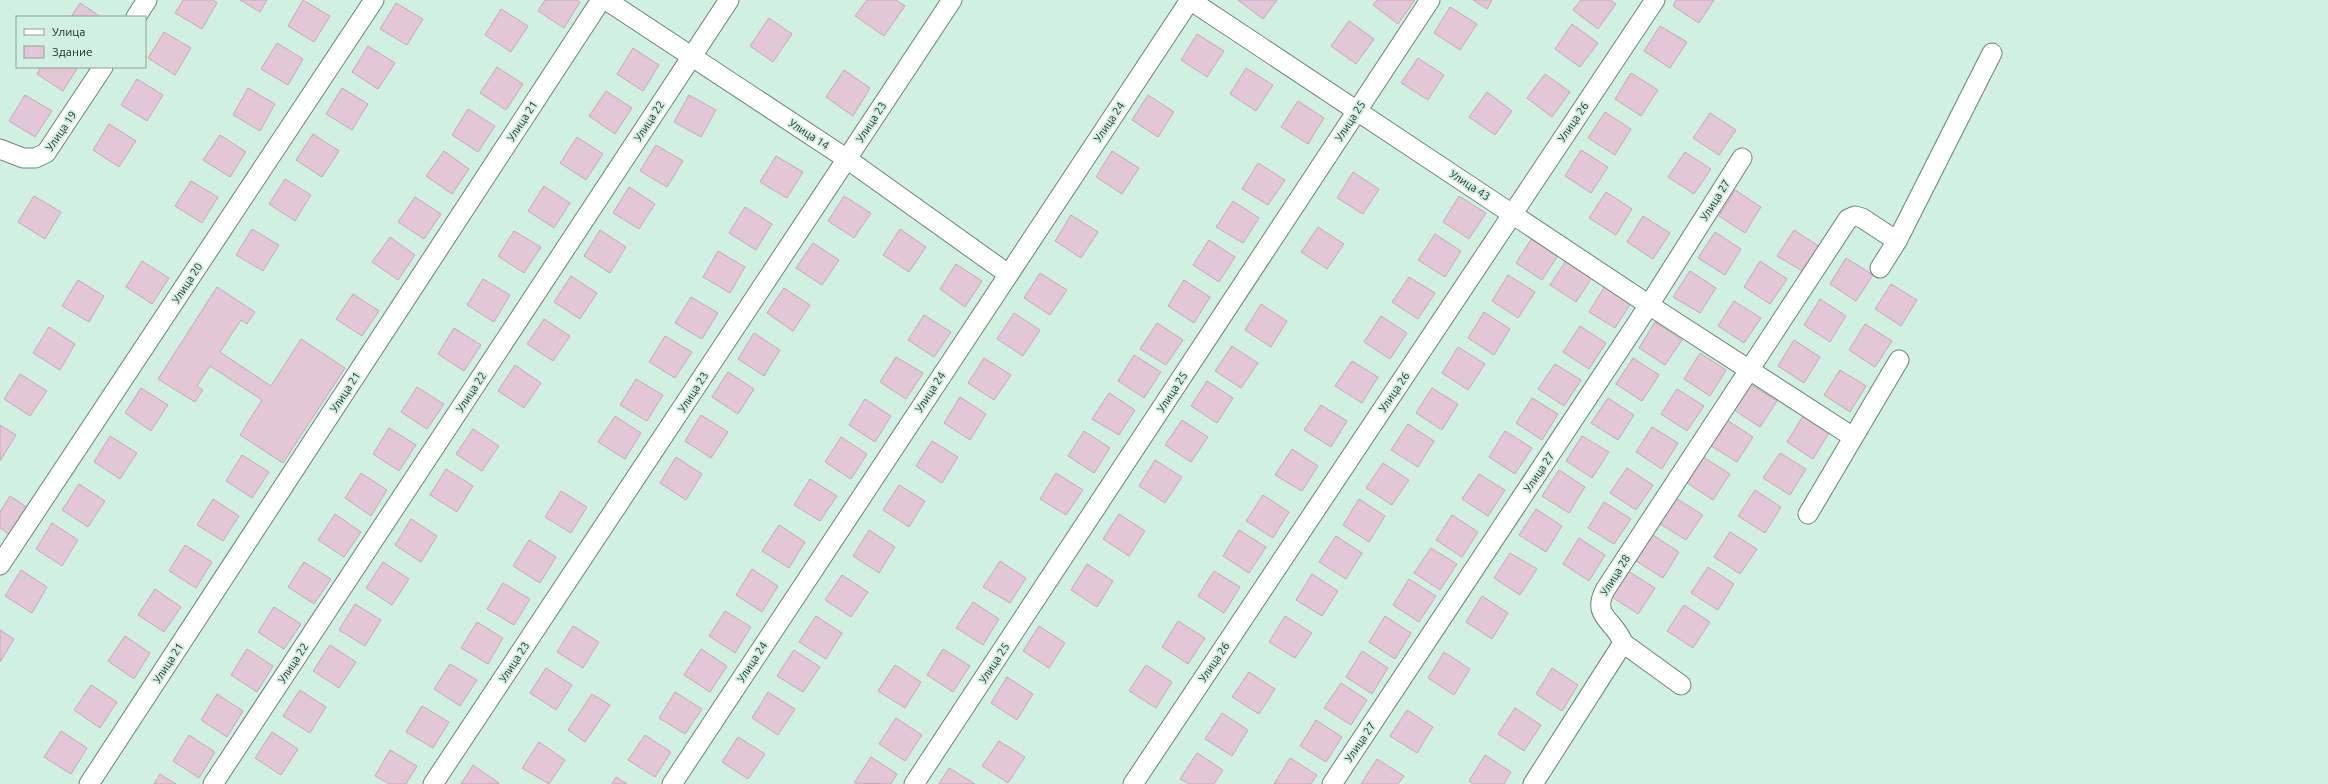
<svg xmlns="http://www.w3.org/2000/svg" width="2328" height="784" font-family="Ubuntu,sans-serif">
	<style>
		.building { fill: #e3c7d6; stroke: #c5a9b9 }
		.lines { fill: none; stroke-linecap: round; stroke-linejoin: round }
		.street-casing { stroke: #688477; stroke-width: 21 }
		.street { stroke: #fff; stroke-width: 19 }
		.labels { text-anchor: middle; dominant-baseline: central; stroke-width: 4; stroke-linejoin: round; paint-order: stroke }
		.street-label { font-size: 11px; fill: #242f2a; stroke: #d1f0e1 }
	</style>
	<rect width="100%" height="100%" fill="#d1f0e1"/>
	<g class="building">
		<path d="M183 0H213L217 3 202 29 175 13Z"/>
		<path d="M240 0H267L260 12Z"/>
		<path d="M303 0 330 16 314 42 288 26Z"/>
		<path d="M545 0H577L580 2 564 28 538 11Z"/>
		<path d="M867 0H896L905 6 884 36 855 16Z"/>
		<path d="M1238 0H1277L1263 19Z"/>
		<path d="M1377 0H1415L1398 24 1373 5Z"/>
		<path d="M1473 0H1492L1487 9Z"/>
		<path d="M1581 0H1610L1616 4 1598 29 1573 10Z"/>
		<path d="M1676 0H1714L1699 23 1673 6Z"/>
		<path d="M80 3 101 17H71Z"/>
		<path d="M396 3 423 19 407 45 380 29Z"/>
		<path d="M1450 7 1477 24 1460 50 1434 33Z"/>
		<path d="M501 9 528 26 511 52 485 35Z"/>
		<path d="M769 18 792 34 773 62 750 46Z"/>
		<path d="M1349 21 1374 39 1356 64 1331 46Z"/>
		<path d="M1572 24 1598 43 1580 67 1555 49Z"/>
		<path d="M1660 26 1687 42 1670 68 1644 51Z"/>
		<path d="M164 32 191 48 175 75 148 58Z"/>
		<path d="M1197 34 1224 51 1207 77 1181 60Z"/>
		<path d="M277 43 303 59 288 85 261 69Z"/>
		<path d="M368 46 395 63 378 89 352 72Z"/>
		<path d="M633 48 659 65 643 91 617 74Z"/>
		<path d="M1418 58 1444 75 1428 100 1401 83Z"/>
		<path d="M41 67H78L63 91 37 74Z"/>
		<path d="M497 67 523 84 506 110 480 93Z"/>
		<path d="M1246 68 1273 85 1256 111 1230 94Z"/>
		<path d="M844 70 870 88 853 116 826 97Z"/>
		<path d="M1631 73 1658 90 1641 116 1615 99Z"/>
		<path d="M1545 74 1570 92 1552 117 1527 98Z"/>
		<path d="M137 79 163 95 147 121 121 105Z"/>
		<path d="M248 88 275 104 260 131 233 115Z"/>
		<path d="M342 88 368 104 352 130 326 114Z"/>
		<path d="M606 91 632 108 615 134 589 116Z"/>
		<path d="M1487 92 1512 111 1495 135 1469 117Z"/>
		<path d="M25 95 52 111 35 137 9 121Z"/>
		<path d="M689 95 716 110 701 137 674 122Z"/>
		<path d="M1148 95 1174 112 1158 137 1132 120Z"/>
		<path d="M1298 101 1324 118 1308 144 1281 127Z"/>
		<path d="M468 109 495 126 478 152 452 135Z"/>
		<path d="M1605 112 1631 129 1615 155 1588 138Z"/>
		<path d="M1710 113 1736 130 1719 155 1693 138Z"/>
		<path d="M109 124 136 141 119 167 93 150Z"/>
		<path d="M313 134 339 151 322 177 296 160Z"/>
		<path d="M220 135 246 152 230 177 203 160Z"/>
		<path d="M577 137 603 154 586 180 560 163Z"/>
		<path d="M656 145 683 161 667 187 640 171Z"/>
		<path d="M1581 150 1608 167 1591 193 1565 176Z"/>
		<path d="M444 151 469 169 452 194 426 176Z"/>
		<path d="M1112 151 1139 168 1122 194 1096 177Z"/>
		<path d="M1685 152 1711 169 1694 194 1668 177Z"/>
		<path d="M776 156 803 172 787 198 760 182Z"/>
		<path d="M1258 163 1285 180 1268 205 1242 189Z"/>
		<path d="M1353 172 1379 189 1363 214 1337 198Z"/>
		<path d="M285 179 311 195 295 221 269 204Z"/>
		<path d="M191 181 218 197 202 223 175 206Z"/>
		<path d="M544 186 570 203 554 228 528 211Z"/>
		<path d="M629 187 655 204 639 229 613 213Z"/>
		<path d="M1735 190 1761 207 1745 233 1719 216Z"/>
		<path d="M1606 192 1632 209 1616 235 1589 218Z"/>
		<path d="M34 196 61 212 45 239 18 222Z"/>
		<path d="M844 196 871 213 854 238 828 221Z"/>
		<path d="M1459 196 1486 213 1469 239 1443 222Z"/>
		<path d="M415 197 441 214 424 239 398 222Z"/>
		<path d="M1233 201 1259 218 1243 243 1216 227Z"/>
		<path d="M745 207 772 224 756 250 729 233Z"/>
		<path d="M1071 215 1098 232 1081 258 1055 241Z"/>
		<path d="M1643 216 1670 233 1653 259 1627 242Z"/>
		<path d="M1318 227 1344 244 1327 269 1301 252Z"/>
		<path d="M252 229 279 245 263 271 236 255Z"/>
		<path d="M900 229 926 247 909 272 883 255Z"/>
		<path d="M600 230 626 247 610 273 584 256Z"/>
		<path d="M1794 230 1820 247 1804 272 1777 256Z"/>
		<path d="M514 231 541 247 524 273 498 256Z"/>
		<path d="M1715 232 1741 249 1725 275 1698 258Z"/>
		<path d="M1435 234 1461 251 1445 277 1418 260Z"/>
		<path d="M390 237 415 255 398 280 372 262Z"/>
		<path d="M1532 238 1559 254 1542 280 1516 263Z"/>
		<path d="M1209 240 1235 257 1219 282 1193 265Z"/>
		<path d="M813 243 839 260 822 285 796 268Z"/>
		<path d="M718 251 745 267 730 293 703 277Z"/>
		<path d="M1846 258 1873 275 1856 301 1830 284Z"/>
		<path d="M1567 259 1593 276 1576 302 1550 285Z"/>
		<path d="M142 261 169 278 152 304 126 287Z"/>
		<path d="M1760 261 1787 279 1770 304 1744 287Z"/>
		<path d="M956 264 982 281 965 307 940 289Z"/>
		<path d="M1690 271 1716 288 1700 313 1673 297Z"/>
		<path d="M1040 273 1067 290 1050 315 1024 298Z"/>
		<path d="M1508 275 1535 292 1518 318 1492 301Z"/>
		<path d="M571 276 597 293 580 319 554 302Z"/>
		<path d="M1409 277 1435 293 1418 319 1392 302Z"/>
		<path d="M483 279 510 295 494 322 467 305Z"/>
		<path d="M78 280 104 296 89 322 62 306Z"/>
		<path d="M1184 280 1210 297 1194 323 1168 306Z"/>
		<path d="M1891 284 1917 300 1901 326 1875 309Z"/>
		<path d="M1605 286 1631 303 1615 328 1589 312Z"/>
		<path d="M217 287 255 312 247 324 241 320 220 352 271 386 301 339 345 368 283 463 240 435 262 400 210 366 197 386 203 390 195 402 158 379Z"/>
		<path d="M784 288 810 305 793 331 767 313Z"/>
		<path d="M353 294 379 311 362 336 336 319Z"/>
		<path d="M691 297 718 313 702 339 675 323Z"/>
		<path d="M1820 299 1846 316 1830 342 1804 325Z"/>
		<path d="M1734 301 1761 318 1744 343 1718 326Z"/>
		<path d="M1261 304 1287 321 1271 347 1245 330Z"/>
		<path d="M1484 312 1510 329 1494 355 1468 338Z"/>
		<path d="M1014 313 1040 330 1023 356 997 339Z"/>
		<path d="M924 315 951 332 934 357 908 340Z"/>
		<path d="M1381 316 1407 333 1390 359 1364 342Z"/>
		<path d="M544 319 570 336 553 361 527 344Z"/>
		<path d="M1655 322 1682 340 1665 365 1639 348Z"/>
		<path d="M1157 323 1183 340 1166 365 1140 349Z"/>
		<path d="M1865 324 1892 341 1875 367 1849 350Z"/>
		<path d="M1580 326 1606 343 1589 369 1563 352Z"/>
		<path d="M49 327 75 344 60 370 33 353Z"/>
		<path d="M454 328 481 345 464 371 438 354Z"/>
		<path d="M754 333 780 350 764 376 738 359Z"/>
		<path d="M665 336 692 352 675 378 649 362Z"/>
		<path d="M1794 340 1820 357 1804 383 1778 366Z"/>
		<path d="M1232 346 1258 363 1241 388 1215 371Z"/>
		<path d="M1458 347 1485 364 1468 390 1442 373Z"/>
		<path d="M1700 353 1726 370 1710 396 1684 379Z"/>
		<path d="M1134 355 1161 372 1144 398 1118 381Z"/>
		<path d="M896 357 923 373 906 399 880 382Z"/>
		<path d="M984 358 1011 375 994 400 968 383Z"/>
		<path d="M1633 358 1659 375 1642 401 1616 384Z"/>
		<path d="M1352 361 1378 377 1362 403 1335 386Z"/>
		<path d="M1555 364 1581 380 1564 406 1538 389Z"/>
		<path d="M515 365 541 383 524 408 498 391Z"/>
		<path d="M1840 370 1866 386 1850 412 1824 395Z"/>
		<path d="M728 372 754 389 738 414 712 397Z"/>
		<path d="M20 374 47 391 30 416 4 399Z"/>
		<path d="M636 379 663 395 647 421 620 405Z"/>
		<path d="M1207 381 1233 398 1217 423 1191 406Z"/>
		<path d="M1750 384 1777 401 1760 427 1734 410Z"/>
		<path d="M417 387 444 404 427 429 401 412Z"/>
		<path d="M141 388 168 405 151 431 125 413Z"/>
		<path d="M1432 388 1458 404 1442 430 1416 413Z"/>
		<path d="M1677 389 1704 406 1687 431 1661 414Z"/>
		<path d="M1109 393 1135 410 1119 435 1092 419Z"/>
		<path d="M960 397 986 414 970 440 944 423Z"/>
		<path d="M1532 398 1558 414 1542 440 1516 423Z"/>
		<path d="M1608 398 1634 415 1618 440 1591 423Z"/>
		<path d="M865 399 891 416 875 442 849 425Z"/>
		<path d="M1321 405 1347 421 1331 447 1304 430Z"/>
		<path d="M701 415 728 432 711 458 685 441Z"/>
		<path d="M615 416 641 433 625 459 598 442Z"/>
		<path d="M1803 416 1829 433 1813 459 1787 442Z"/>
		<path d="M1182 420 1208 437 1191 462 1165 445Z"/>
		<path d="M1727 420 1753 437 1737 462 1711 446Z"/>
		<path d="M1408 424 1434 441 1418 467 1391 450Z"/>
		<path d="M0 425 16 435 0 461Z"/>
		<path d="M1652 427 1678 443 1662 469 1636 452Z"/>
		<path d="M389 428 416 445 399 471 373 454Z"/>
		<path d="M473 429 499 446 482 471 456 454Z"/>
		<path d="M1084 431 1110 448 1094 473 1068 456Z"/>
		<path d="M1505 431 1532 448 1515 474 1489 457Z"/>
		<path d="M110 436 137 453 120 479 94 462Z"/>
		<path d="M1582 436 1609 452 1592 478 1566 461Z"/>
		<path d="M841 437 867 454 851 479 825 462Z"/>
		<path d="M932 441 958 457 942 483 916 466Z"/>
		<path d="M1292 449 1318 466 1302 491 1275 475Z"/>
		<path d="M1780 453 1806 469 1790 495 1763 478Z"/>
		<path d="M242 455 269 472 252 498 226 481Z"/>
		<path d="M676 457 702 474 686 500 660 483Z"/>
		<path d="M1703 457 1730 474 1713 500 1687 483Z"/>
		<path d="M1155 460 1182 477 1165 503 1139 486Z"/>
		<path d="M1383 463 1409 480 1392 505 1366 488Z"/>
		<path d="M1627 468 1653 485 1636 510 1610 493Z"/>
		<path d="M446 469 473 486 457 512 430 495Z"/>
		<path d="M1559 470 1585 487 1569 513 1542 496Z"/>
		<path d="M361 473 387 490 371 516 345 498Z"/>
		<path d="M1056 473 1083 490 1066 515 1040 499Z"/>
		<path d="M1479 474 1505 490 1488 516 1462 499Z"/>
		<path d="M810 479 837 496 820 521 794 505Z"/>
		<path d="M79 484 105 501 88 527 62 510Z"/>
		<path d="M899 485 925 501 909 527 883 510Z"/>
		<path d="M1755 490 1781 507 1765 533 1738 516Z"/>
		<path d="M561 491 587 507 571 533 545 517Z"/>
		<path d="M1263 495 1289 512 1273 538 1246 521Z"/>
		<path d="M10 496 28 508 10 535 0 528V512Z"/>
		<path d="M1676 498 1703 515 1686 540 1660 524Z"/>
		<path d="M213 499 239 516 223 541 197 525Z"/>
		<path d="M1359 499 1385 516 1369 542 1343 525Z"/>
		<path d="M1604 502 1631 519 1614 544 1588 528Z"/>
		<path d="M1536 509 1562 526 1546 552 1519 535Z"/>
		<path d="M335 514 361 532 344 557 318 540Z"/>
		<path d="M1119 514 1145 531 1129 556 1103 539Z"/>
		<path d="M1452 515 1478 532 1462 557 1436 540Z"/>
		<path d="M411 519 437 536 421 562 395 545Z"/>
		<path d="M52 523 78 540 62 566 36 549Z"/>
		<path d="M779 525 805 542 789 568 762 551Z"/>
		<path d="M869 530 895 547 879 573 853 556Z"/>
		<path d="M1239 530 1266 547 1249 573 1223 556Z"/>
		<path d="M1730 532 1757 549 1740 574 1714 557Z"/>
		<path d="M1653 535 1679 552 1663 578 1636 561Z"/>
		<path d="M1336 536 1362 553 1346 579 1319 562Z"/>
		<path d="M1579 538 1605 555 1589 581 1563 564Z"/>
		<path d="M529 540 556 557 540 583 513 566Z"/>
		<path d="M185 545 212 562 196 588 169 571Z"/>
		<path d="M1431 548 1457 564 1440 590 1414 573Z"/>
		<path d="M1510 553 1537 569 1520 595 1494 578Z"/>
		<path d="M1000 561 1026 578 1010 603 983 587Z"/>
		<path d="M304 562 331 579 314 604 288 587Z"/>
		<path d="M383 562 409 579 392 605 366 588Z"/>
		<path d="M1087 564 1113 581 1097 607 1071 590Z"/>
		<path d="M1708 567 1734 584 1718 610 1691 593Z"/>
		<path d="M752 569 778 586 762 612 736 595Z"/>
		<path d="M21 570 47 587 32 613 5 596Z"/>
		<path d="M1214 571 1240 587 1224 613 1198 596Z"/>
		<path d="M1628 571 1655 588 1638 614 1612 597Z"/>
		<path d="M1312 574 1338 591 1322 616 1296 600Z"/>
		<path d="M842 575 868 592 851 617 825 600Z"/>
		<path d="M1409 579 1436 596 1419 622 1393 605Z"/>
		<path d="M503 583 530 599 514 625 487 609Z"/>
		<path d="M155 589 181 607 164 632 138 615Z"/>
		<path d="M1482 596 1508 613 1492 639 1466 622Z"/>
		<path d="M973 602 999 619 983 645 956 628Z"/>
		<path d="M355 604 381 620 365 646 339 630Z"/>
		<path d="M1684 605 1710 622 1693 648 1667 631Z"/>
		<path d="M274 607 301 624 284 649 258 632Z"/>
		<path d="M725 611 751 627 735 653 709 636Z"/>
		<path d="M816 616 842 633 826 659 799 642Z"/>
		<path d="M1285 616 1312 633 1295 658 1269 642Z"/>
		<path d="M1385 616 1411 633 1395 659 1369 642Z"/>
		<path d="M1178 621 1205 638 1188 664 1162 647Z"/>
		<path d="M477 622 503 638 488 664 461 648Z"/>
		<path d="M573 626 599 642 583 668 557 652Z"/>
		<path d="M1039 626 1065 643 1049 668 1023 651Z"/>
		<path d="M0 630 14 639 0 662Z"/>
		<path d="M125 636 150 653 134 679 108 661Z"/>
		<path d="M330 645 356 662 339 688 313 671Z"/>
		<path d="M247 649 273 666 257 692 231 675Z"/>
		<path d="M701 649 727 666 710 692 684 675Z"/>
		<path d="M943 649 970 666 953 692 927 675Z"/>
		<path d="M794 650 820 667 803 692 777 676Z"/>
		<path d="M1362 651 1388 668 1372 694 1346 677Z"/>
		<path d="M1444 652 1470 669 1454 695 1428 678Z"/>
		<path d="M450 664 477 680 460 706 434 689Z"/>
		<path d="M895 665 921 682 905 708 878 691Z"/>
		<path d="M1146 665 1172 682 1156 708 1129 691Z"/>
		<path d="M546 668 572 685 556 710 530 693Z"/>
		<path d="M1552 668 1578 685 1562 711 1536 694Z"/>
		<path d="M1249 672 1275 689 1259 714 1232 697Z"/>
		<path d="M1007 677 1033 694 1017 720 991 703Z"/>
		<path d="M1341 683 1367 700 1351 725 1324 708Z"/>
		<path d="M91 685 117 702 100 728 74 710Z"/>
		<path d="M300 690 326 707 310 733 283 716Z"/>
		<path d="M675 692 702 709 685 734 659 718Z"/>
		<path d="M768 692 795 709 778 735 752 718Z"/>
		<path d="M217 694 243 711 227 737 201 720Z"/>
		<path d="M592 694 610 705 585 742 568 730Z"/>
		<path d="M422 706 449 722 433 748 406 732Z"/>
		<path d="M1515 708 1541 725 1524 751 1498 734Z"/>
		<path d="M1407 710 1433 727 1417 753 1390 736Z"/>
		<path d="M1222 713 1248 730 1232 756 1205 739Z"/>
		<path d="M896 718 922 735 905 761 879 744Z"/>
		<path d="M1316 720 1342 737 1326 762 1300 746Z"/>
		<path d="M61 731 87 748 71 774 44 757Z"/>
		<path d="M272 732 298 749 281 775 255 758Z"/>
		<path d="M189 735 215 752 199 778 173 761Z"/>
		<path d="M645 735 671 752 655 777 628 760Z"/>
		<path d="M738 737 765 754 748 779 722 762Z"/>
		<path d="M999 741 1025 757 1008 783 982 766Z"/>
		<path d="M539 742 565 760 549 784 522 768Z"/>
		<path d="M390 750 417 766 406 784H389L375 776Z"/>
		<path d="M1197 753 1223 770 1214 784H1189L1180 779Z"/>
		<path d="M1485 755 1511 772 1504 784H1473L1469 781Z"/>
		<path d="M871 757 897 774 891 784 854 783Z"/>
		<path d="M1290 758 1317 775 1311 784H1274Z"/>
		<path d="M1377 759 1404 776 1398 784H1361Z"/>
		<path d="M473 765 499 783 498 784H461Z"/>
		<path d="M949 768 975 784H939Z"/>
		<path d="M160 774 176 784H154Z"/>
		<path d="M616 777 627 784H612Z"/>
	</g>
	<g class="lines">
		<g class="street-casing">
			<g id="street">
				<path d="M606 0 847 159 1008 274"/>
				<path d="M1190 0 1649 305 1853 437"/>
				<path d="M136 17 147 0"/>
				<path d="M0 149 23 158H35L46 153 103 67"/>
				<path d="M1880 268 1897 241"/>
				<path d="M1808 514 1899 360"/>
				<path d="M0 565 374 0"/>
				<path d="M1623 643 1681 685"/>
				<path d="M89 784 601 0"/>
				<path d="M213 784 729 0"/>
				<path d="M433 784 952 0"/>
				<path d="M672 784 1190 0"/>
				<path d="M914 784 1430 0"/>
				<path d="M1133 784 1655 0"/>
				<path d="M1332 784 1649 305 1742 158"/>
				<path d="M1533 784 1623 643C1615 620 1591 617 1605 590L1848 219 1855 216 1862 218 1897 241 1992 53"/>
			</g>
		</g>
		<use href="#street" class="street"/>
	</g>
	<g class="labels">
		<g class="street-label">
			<text transform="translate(522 121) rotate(-57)">Улица 21</text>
			<text transform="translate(649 121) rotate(-57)">Улица 22</text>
			<text transform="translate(1350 121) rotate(-57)">Улица 25</text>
			<text transform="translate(871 122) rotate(-57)">Улица 23</text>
			<text transform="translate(1109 122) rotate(-56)">Улица 24</text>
			<text transform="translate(1573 122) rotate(-56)">Улица 26</text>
			<text transform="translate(61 131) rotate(-56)">Улица 19</text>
			<text transform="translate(809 134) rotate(33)">Улица 14</text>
			<text transform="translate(1470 185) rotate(33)">Улица 43</text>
			<text transform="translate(1715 200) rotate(-58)">Улица 27</text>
			<text transform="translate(187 283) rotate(-57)">Улица 20</text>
			<text transform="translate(345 392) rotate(-57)">Улица 21</text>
			<text transform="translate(471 392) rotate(-57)">Улица 22</text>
			<text transform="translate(693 392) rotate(-57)">Улица 23</text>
			<text transform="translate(930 392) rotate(-57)">Улица 24</text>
			<text transform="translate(1172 392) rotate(-57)">Улица 25</text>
			<text transform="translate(1394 392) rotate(-56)">Улица 26</text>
			<text transform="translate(1539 472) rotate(-56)">Улица 27</text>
			<text transform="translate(1615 575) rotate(-58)">Улица 28</text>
			<text transform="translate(514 662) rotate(-57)">Улица 23</text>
			<text transform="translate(752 662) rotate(-57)">Улица 24</text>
			<text transform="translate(1214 662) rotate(-56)">Улица 26</text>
			<text transform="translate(168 663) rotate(-57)">Улица 21</text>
			<text transform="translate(293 663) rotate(-57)">Улица 22</text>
			<text transform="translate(994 663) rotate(-57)">Улица 25</text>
			<text transform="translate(1360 742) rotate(-56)">Улица 27</text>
		</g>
	</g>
	<rect x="16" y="16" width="130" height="52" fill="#d1f0e1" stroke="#8ca398"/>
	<rect x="24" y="29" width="20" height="6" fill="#ffffff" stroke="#8ca398"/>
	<text x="52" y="36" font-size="12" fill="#242f2a">Улица</text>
	<rect x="24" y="46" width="20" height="12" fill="#e3c7d6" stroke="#8ca398"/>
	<text x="52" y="56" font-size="12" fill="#242f2a">Здание</text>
</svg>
